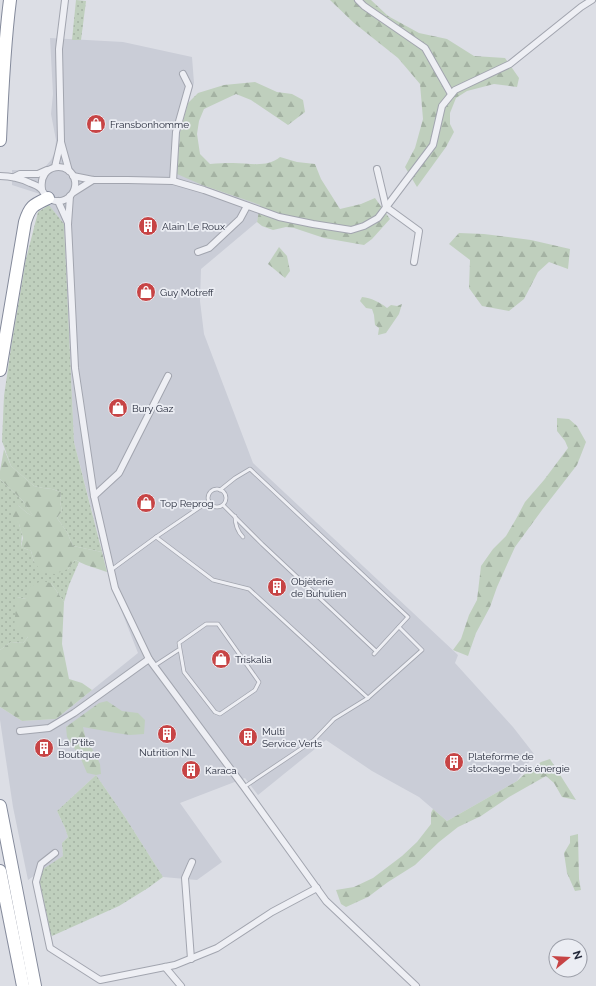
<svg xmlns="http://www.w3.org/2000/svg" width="596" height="986" font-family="Raleway,sans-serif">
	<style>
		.built { fill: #cacdd7 }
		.grass { fill: url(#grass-dots) }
		.forest { fill: url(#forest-firs) }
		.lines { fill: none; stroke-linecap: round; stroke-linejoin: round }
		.lane-casing { stroke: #a2a5af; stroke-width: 4.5 }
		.street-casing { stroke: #a2a5af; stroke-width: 8 }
		.highway-casing { stroke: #848a9b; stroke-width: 14 }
		.lane { stroke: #eeeff4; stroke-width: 3 }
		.street { stroke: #eeeff4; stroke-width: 6 }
		.highway { stroke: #fff; stroke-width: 12 }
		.labels { text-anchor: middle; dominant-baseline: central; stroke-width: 3.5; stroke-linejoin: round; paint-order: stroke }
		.poi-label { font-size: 10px; fill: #262b3b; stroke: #ebedf3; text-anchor: start }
	</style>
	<defs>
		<pattern id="grass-dots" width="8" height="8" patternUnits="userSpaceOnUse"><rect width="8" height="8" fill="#bfcfbd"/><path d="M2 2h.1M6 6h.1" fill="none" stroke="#a4b2a3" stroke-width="1.8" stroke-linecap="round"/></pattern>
		<pattern id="forest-firs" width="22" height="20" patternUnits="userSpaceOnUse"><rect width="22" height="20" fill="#bfcfbd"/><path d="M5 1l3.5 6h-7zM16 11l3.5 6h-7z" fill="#a4b2a3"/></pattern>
	</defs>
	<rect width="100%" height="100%" fill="#dcdee5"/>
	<path class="built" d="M50 38 123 42 192 57 194 83 180 132 202 185 261 205 257 222 201 269 200 301 204 334 253 463 458 655 455 663 513 727 534 754 517 781 447 821 419 797 372 771 326 740 258 795 245 778 180 803 222 862 197 880 163 877 125 817 96 775 57 811 65 828 68 837 62 843 63 856 28 880 13 807 0 720V707L22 721 56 719 138 653 111 584 74 442 64 224 40 194 12 185V170L37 171 45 167 51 160 55 152 56 140 51 114 53 94Z"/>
	<g class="grass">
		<path d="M76 0 86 1 81 40H72Z"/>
		<path d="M49 205 64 224 74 442 102 552 73 546 67 532 57 518 62 511 60 501 61 492 52 489 43 488 34 486 11 466 2 441 4 396 11 348 26 259 38 212Z"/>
		<path d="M0 479 23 501 34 517 27 513 18 505 19 524 22 534 21 547 31 551 34 562 68 569 75 560 79 562 69 585 64 602 51 583 26 599 17 597V607L28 637 23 643 11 642 0 650Z"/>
		<path d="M96 775 125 817 163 877 148 888 119 906 52 936 50 932 47 916 40 884V871L63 856 62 843 68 837 65 828 57 811Z"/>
	</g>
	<g class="forest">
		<path d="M330 0H371L388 16 419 33 447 39 474 56 505 58 519 78 517 87 494 84 467 91 456 98 450 113V124L454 132 446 147 417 187 405 167 415 148 423 119 420 84 398 58 354 23Z"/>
		<path d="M255 82 277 92 292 94 303 100 305 112 288 125 251 100 236 94 204 109 199 121 197 134 200 154 210 164C218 163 225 163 233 163 249 163 267 168 280 157L297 162 315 164 321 179 340 209 361 204 375 198 390 219 372 239 364 245 324 238 294 228 286 227 273 230 262 226 257 222 260 205 202 185 177 174 180 132 188 103 198 93 224 85Z"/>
		<path d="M459 233 484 234 531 240 570 249 568 269 549 262 538 272 524 299 509 311 482 306 469 288 470 260 449 244Z"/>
		<path d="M279 247 287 256 290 271 285 278 268 264Z"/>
		<path d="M362 297C371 298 380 302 387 308L391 305 397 306 402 304 399 314 386 333 378 335 379 328 375 325 374 315 372 309 366 308 360 301Z"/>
		<path d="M557 418 569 419 577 426 586 442 577 465 542 510 515 547 497 587 490 607 476 633 468 656 453 650 461 639 469 615 477 600 481 566 493 549 506 536 516 519 525 502 544 480 568 448 565 441 557 431Z"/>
		<path d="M4 449 11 466 34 486 43 488 52 489 61 492 60 501 62 511 57 518 67 532 73 546 102 552 107 572 86 565 75 560 68 569 55 574 43 573 34 562 31 551 21 547 23 538 19 524 13 521V506L18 505 27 513 33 516 23 501 0 479V471Z"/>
		<path d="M41 581 51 583 64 602 62 644 69 679 82 683 92 690 56 719 22 721 0 707V650L11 642 23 643 28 637 14 627 17 597 26 599 28 588Z"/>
		<path d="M107 701 122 711 138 713 145 720 144 734 130 735 116 733 83 727 86 740 95 753 100 764 101 774 96 775 87 773 81 759 67 737 66 727 99 703Z"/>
		<path d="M550 759 576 800 562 797 554 783 546 776 509 797 481 816 458 827 439 842 415 865 388 882 368 897 346 907 341 904 336 890 354 887 373 878 402 856 417 842 431 824V813L433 809 447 821 517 781 528 771 541 762Z"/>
		<path d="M578 834 579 879 581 890 575 891 567 873 564 853 570 843V836Z"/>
	</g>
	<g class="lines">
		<g class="lane-casing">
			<g id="lane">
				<circle cx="217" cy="498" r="9"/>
				<path d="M220 490 235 478 250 469 408 617 374 654"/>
				<path d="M223 505 262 544 376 651"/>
				<path d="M235 516C235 524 237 531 243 537"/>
				<path d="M156 537 213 580 249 589 368 698"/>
				<path d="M111 570 156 537 209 501"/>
				<path d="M154 666 180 649 179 643 206 624H218L259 682 255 690 220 714 215 712 184 672 180 649"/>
				<path d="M244 787 314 740 334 719 368 698 422 650 399 627"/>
			</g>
		</g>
		<g class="street-casing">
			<g id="street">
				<path d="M358 0 364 6 425 48 451 94"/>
				<path d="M61 142 69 171"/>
				<path d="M55 167 61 141 59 49 65 0"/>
				<path d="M377 169 386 207 419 231 414 262"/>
				<path d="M0 176C11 176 20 178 30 183 33 184 38 186 41 189 43 191 44 194 46 196 53 203 65 203 71 195 74 192 76 186 75 181 71 160 38 163 42 189"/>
				<path d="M73 176 93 180H128L173 181 204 190 279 217 313 224 351 230 364 226 378 218 433 145 442 106 455 90 510 64 581 7 592 0"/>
				<path d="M14 177 20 174H38L47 170"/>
				<path d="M173 181 176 132 187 93 189 86 183 74"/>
				<path d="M74 192 93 180"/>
				<path d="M70 196 68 224 75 368 94 496 115 588 149 659 244 787 326 901 416 986"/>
				<path d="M58 201 68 223"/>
				<path d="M198 252 209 248 240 219 247 206"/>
				<path d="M94 496 119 473 168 376"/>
				<path d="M20 731 49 728 74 713 149 659"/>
				<path d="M55 853 41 864 36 882 50 948 100 980 175 965 217 948 272 912 317 888"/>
				<path d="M191 959 185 878 192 862"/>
				<path d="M165 967 181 986"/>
			</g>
		</g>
		<g class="highway-casing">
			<g id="highway">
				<path d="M0 140C2 93 4 46 10 0"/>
				<path d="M0 370 25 222C30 206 33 205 48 198"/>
				<path d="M0 806 35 986"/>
				<path d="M0 871 23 986"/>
			</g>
		</g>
		<use href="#lane" class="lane"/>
		<use href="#street" class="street"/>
		<use href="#highway" class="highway"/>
	</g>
	<defs>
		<g id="shop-disc" transform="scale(1)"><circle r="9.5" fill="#c74445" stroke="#ebedf3"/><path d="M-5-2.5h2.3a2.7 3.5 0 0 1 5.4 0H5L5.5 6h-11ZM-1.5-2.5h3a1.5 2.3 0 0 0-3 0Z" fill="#fff"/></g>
		<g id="building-disc" transform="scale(1)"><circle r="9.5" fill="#c74445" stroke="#ebedf3"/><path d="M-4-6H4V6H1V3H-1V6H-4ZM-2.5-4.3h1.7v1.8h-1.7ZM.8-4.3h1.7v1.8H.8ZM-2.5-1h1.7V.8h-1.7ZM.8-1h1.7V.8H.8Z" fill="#fff"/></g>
	</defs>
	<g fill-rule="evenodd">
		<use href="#shop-disc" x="96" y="124"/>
		<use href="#building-disc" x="148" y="226"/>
		<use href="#shop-disc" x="146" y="292"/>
		<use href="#shop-disc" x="118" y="408"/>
		<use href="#shop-disc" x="146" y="503"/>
		<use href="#building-disc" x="277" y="587"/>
		<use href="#shop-disc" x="221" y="659"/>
		<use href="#building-disc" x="167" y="734"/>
		<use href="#building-disc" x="248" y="737"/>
		<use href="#building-disc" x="44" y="748"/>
		<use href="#building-disc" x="454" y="762"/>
		<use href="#building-disc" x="191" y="770"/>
	</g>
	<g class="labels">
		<g class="poi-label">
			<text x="110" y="124">Fransbonhomme</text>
			<text x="162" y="226">Alain Le Roux</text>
			<text x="160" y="292">Guy Motreff</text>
			<text x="132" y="408">Bury Gaz</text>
			<text x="160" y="503">Top Reprog</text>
			<text x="291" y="581">Objèterie<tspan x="291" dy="12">de Buhulien</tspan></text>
			<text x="235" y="659">Triskalia</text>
			<text x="262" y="731">Multi<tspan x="262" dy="12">Service Verts</tspan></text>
			<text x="58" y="742">La P'tite<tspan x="58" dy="12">Boutique</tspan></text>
			<text x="167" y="752" text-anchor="middle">Nutrition NL</text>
			<text x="468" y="756">Plateforme de<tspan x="468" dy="12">stockage bois énergie</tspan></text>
			<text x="205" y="770">Karaca</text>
		</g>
	</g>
	<g transform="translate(568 958) rotate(72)"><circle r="19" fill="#ebedf3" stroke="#9c9fa9"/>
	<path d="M0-3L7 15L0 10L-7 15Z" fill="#c74445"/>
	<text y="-6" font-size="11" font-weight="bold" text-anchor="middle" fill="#262b3b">N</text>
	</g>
</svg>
